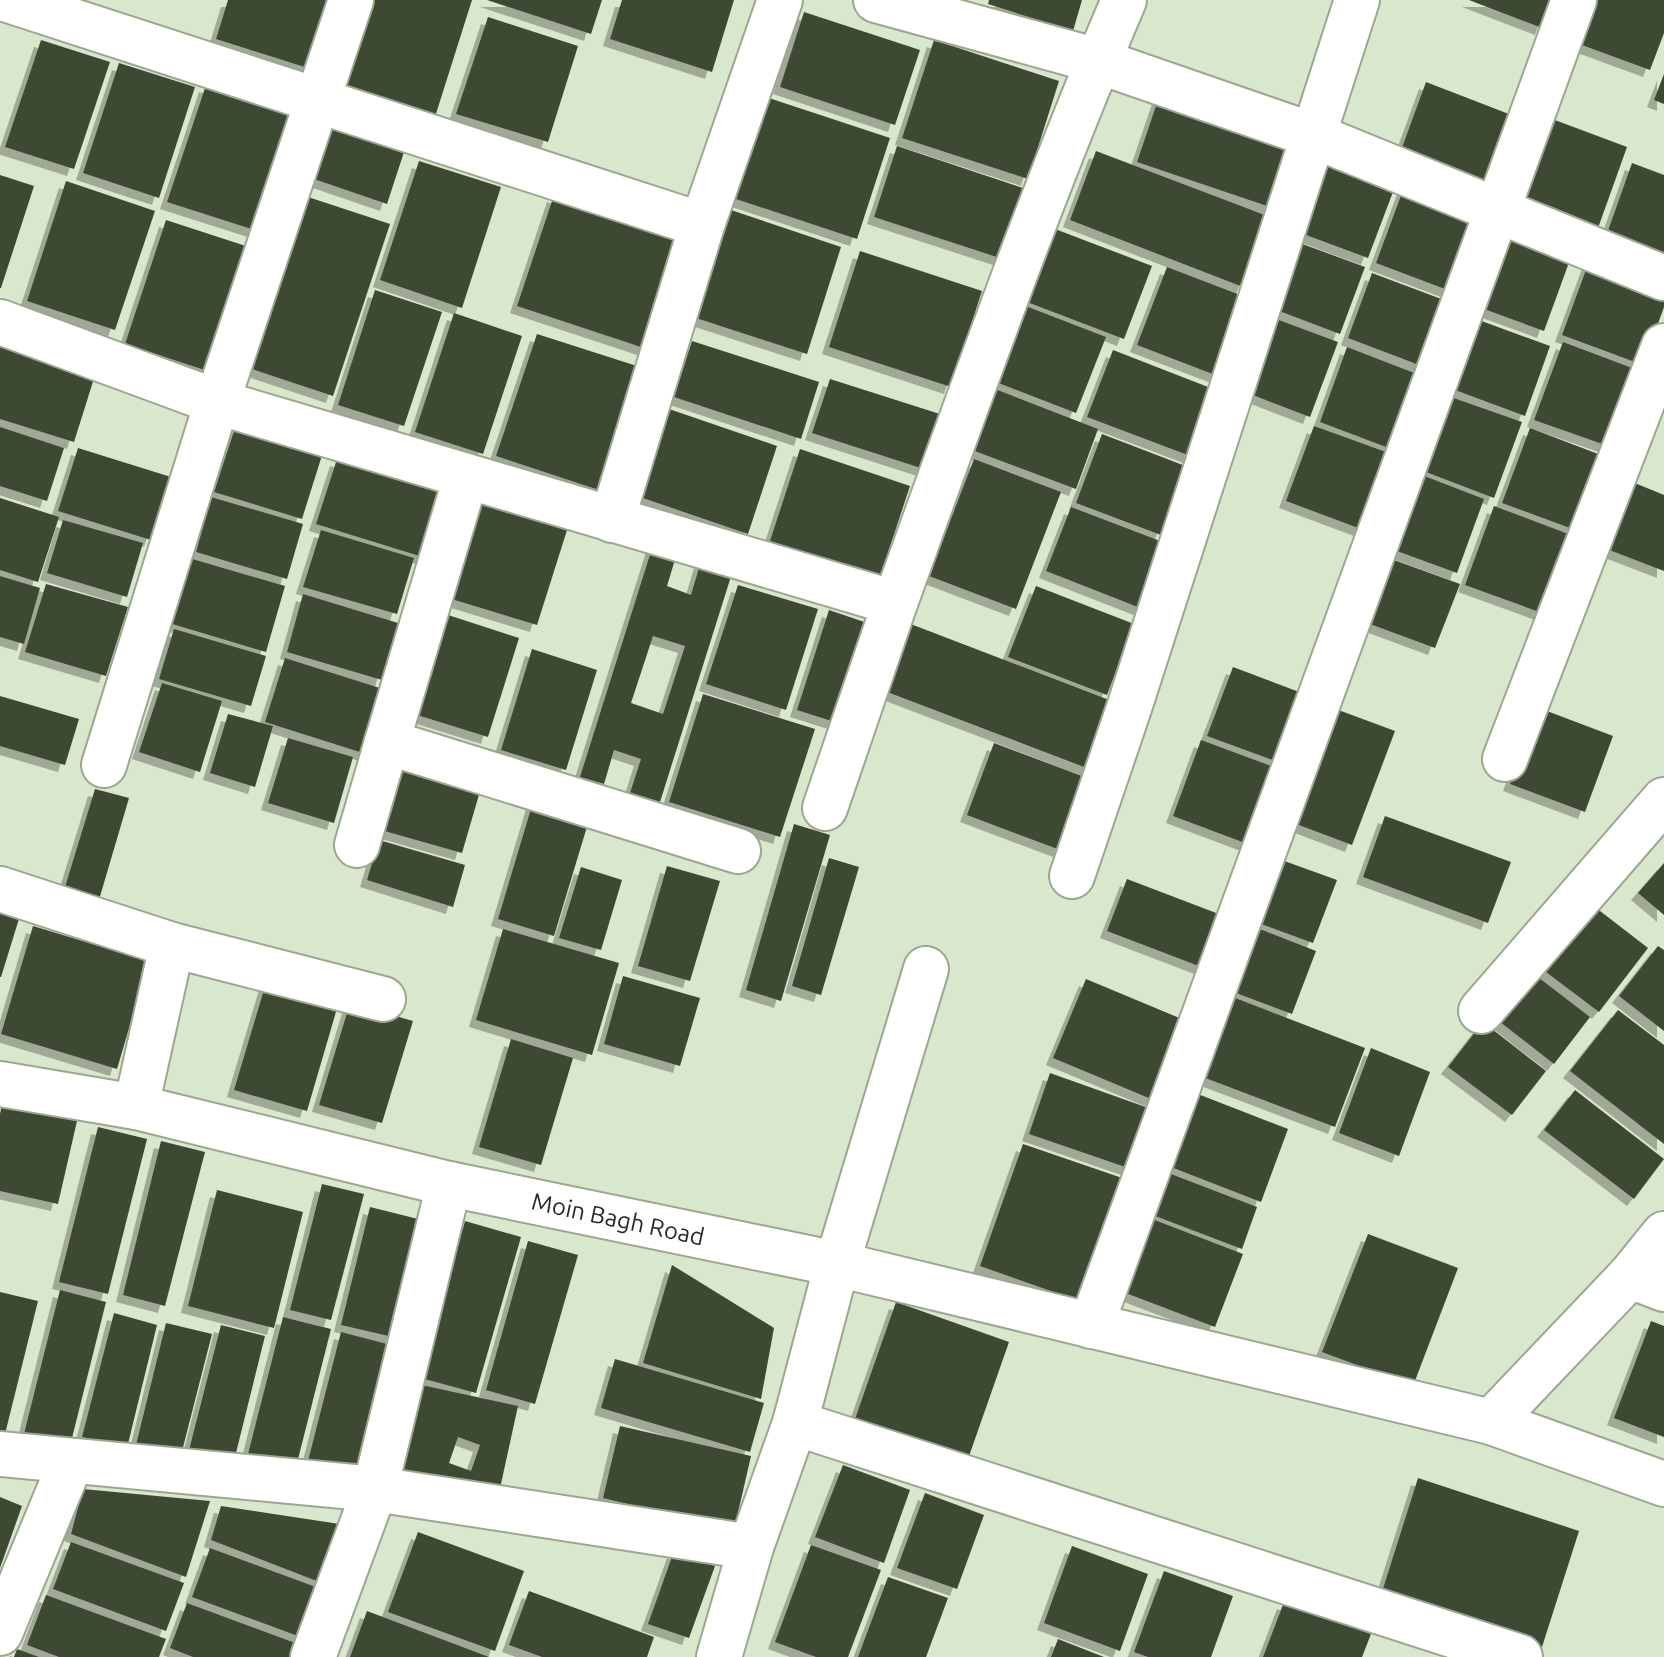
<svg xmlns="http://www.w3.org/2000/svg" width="1664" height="1657" font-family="Ubuntu,sans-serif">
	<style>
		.building { fill: #3d4832; fill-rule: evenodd; filter: url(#shadow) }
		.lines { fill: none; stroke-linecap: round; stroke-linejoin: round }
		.minor-casing { stroke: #9ba78f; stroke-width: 48 }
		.tertiary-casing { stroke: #9ba78f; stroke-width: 48 }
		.minor { stroke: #fff; stroke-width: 44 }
		.tertiary { stroke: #fff; stroke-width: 44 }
		.labels { text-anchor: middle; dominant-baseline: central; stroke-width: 8; stroke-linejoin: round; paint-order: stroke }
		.street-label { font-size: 24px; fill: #272c22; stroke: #fff }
	</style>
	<defs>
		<filter id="shadow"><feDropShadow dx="-7" dy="7" stdDeviation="0" flood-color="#0004"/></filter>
	</defs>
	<rect width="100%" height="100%" fill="#d9e7cd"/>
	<g class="building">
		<path d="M228 0H336L314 70 216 39Z"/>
		<path d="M360 0H472L434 120 332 88Z"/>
		<path d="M487 0H602L591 34Z"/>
		<path d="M622 0H734L712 72 610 39Z"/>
		<path d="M989 0H1082L1073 31 988 4Z"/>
		<path d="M1469 0H1552L1542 28Z"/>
		<path d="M1586 0H1664V33L1650 70 1571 41Z"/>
		<path d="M804 12 920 50 895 125 780 87Z"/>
		<path d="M488 17 578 46 548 142 456 114Z"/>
		<path d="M41 40 110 62 74 169 5 147Z"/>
		<path d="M934 40 1059 81 1028 179 902 138Z"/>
		<path d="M119 63 195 87 159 198 83 173Z"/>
		<path d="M1664 74V104L1654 100Z"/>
		<path d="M1426 82 1514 116 1485 196 1396 164Z"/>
		<path d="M206 85 303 117 264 233 167 202Z"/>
		<path d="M1160 94 1293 139 1270 207 1137 162Z"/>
		<path d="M760 95 890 138 857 239 727 196Z"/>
		<path d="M1544 116 1627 147 1598 228 1514 197Z"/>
		<path d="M331 127 404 152 387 204 314 179Z"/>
		<path d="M897 146 1029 190 1006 260 874 217Z"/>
		<path d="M1321 148 1399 176 1368 258 1290 229Z"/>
		<path d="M1096 151 1270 217 1243 287 1070 220Z"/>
		<path d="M419 161 501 187 462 308 380 280Z"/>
		<path d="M1632 163 1664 175V259L1605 239Z"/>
		<path d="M0 175 34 186 1 288H0Z"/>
		<path d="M66 181 155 211 115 330 27 301Z"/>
		<path d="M1406 182 1484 211 1453 292 1376 263Z"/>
		<path d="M554 195 684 238 647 349 517 306Z"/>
		<path d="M305 196 390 224 333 396 249 368Z"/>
		<path d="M731 210 841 247 807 354 696 318Z"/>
		<path d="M166 220 258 250 217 374 125 344Z"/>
		<path d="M1055 229 1152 266 1124 339 1027 302Z"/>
		<path d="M1501 230 1571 257 1544 331 1473 305Z"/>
		<path d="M1286 238 1365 267 1340 334 1261 304Z"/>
		<path d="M860 251 982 291 951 387 829 347Z"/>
		<path d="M1590 259 1664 287V307L1643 365 1562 335Z"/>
		<path d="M1167 267 1253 300 1223 378 1137 345Z"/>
		<path d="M1372 273 1452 303 1427 368 1348 338Z"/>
		<path d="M375 290 442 312 404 426 338 405Z"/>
		<path d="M1013 301 1106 337 1076 413 983 377Z"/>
		<path d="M454 313 522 336 483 454 415 432Z"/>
		<path d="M1265 315 1338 342 1310 417 1237 389Z"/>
		<path d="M1465 315 1550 346 1525 416 1439 384Z"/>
		<path d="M537 334 640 367 599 490 496 456Z"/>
		<path d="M692 341 819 382 801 439 674 397Z"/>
		<path d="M0 342 96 372 74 442 0 419Z"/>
		<path d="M1563 342 1640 371 1611 447 1534 420Z"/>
		<path d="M1347 347 1430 379 1402 453 1320 422Z"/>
		<path d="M1113 350 1226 394 1201 460 1087 417Z"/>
		<path d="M830 379 943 415 924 469 812 433Z"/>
		<path d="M995 389 1098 429 1076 489 972 450Z"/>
		<path d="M1445 395 1522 422 1494 498 1418 469Z"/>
		<path d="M669 409 777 446 748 534 640 497Z"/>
		<path d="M236 425 323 452 302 519 214 492Z"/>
		<path d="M1314 426 1397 456 1369 532 1286 501Z"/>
		<path d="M0 427 64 448 47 501 0 486Z"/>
		<path d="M1530 428 1606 457 1578 531 1502 503Z"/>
		<path d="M1102 434 1188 467 1161 535 1076 503Z"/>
		<path d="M78 448 171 477 151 540 58 511Z"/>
		<path d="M800 449 910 486 880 577 770 541Z"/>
		<path d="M337 459 450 494 429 559 316 524Z"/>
		<path d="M974 459 1061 492 1016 609 929 576Z"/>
		<path d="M1414 472 1484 499 1457 573 1386 547Z"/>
		<path d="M1625 479 1664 495V571L1599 546Z"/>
		<path d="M211 497 303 524 287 579 196 552Z"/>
		<path d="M0 498 59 517 38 582 0 570Z"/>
		<path d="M476 498 568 527 537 625 445 597Z"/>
		<path d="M1494 506 1571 535 1542 613 1465 585Z"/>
		<path d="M1071 507 1168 544 1143 609 1046 571Z"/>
		<path d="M63 520 143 543 127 597 47 573Z"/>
		<path d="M321 530 414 558 397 614 303 587Z"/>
		<path d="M653 545 677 553 667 586 691 595 701 561 733 570 660 802 630 793 641 759 614 750 604 784 580 777ZM653 636 685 646 663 714 631 703Z"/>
		<path d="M189 558 285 586 266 652 169 623Z"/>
		<path d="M1394 560 1460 584 1435 648 1370 624Z"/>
		<path d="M0 576 40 588 24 644 0 637Z"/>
		<path d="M46 584 128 607 106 676 25 652Z"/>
		<path d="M738 585 818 609 786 710 706 684Z"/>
		<path d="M1036 586 1134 624 1107 695 1008 657Z"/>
		<path d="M303 594 398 623 382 680 287 652Z"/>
		<path d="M829 610 876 626 844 725 797 710Z"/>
		<path d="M445 614 519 638 488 737 414 714Z"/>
		<path d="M908 623 1117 703 1092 770 882 690Z"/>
		<path d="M174 629 266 656 251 706 159 679Z"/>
		<path d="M532 649 597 670 566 770 501 750Z"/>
		<path d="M285 658 386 690 366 754 265 722Z"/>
		<path d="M1233 667 1307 695 1281 763 1207 736Z"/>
		<path d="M162 683 222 701 200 772 139 752Z"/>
		<path d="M703 694 815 729 780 837 669 802Z"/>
		<path d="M0 696 79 719 65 765 0 746Z"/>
		<path d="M1333 708 1395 731 1352 845 1291 822Z"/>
		<path d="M1539 708 1613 736 1585 812 1510 784Z"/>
		<path d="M228 714 273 726 255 787 210 773Z"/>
		<path d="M288 738 353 757 334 823 268 803Z"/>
		<path d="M1201 740 1282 770 1253 846 1173 816Z"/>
		<path d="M994 743 1090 779 1063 851 967 815Z"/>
		<path d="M403 756 483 781 462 853 381 830Z"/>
		<path d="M95 789 129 798 96 910 61 900Z"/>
		<path d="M533 802 589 820 554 936 498 919Z"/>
		<path d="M1385 816 1511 862 1488 923 1363 877Z"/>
		<path d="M794 824 830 835 781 1001 746 990Z"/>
		<path d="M379 840 465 865 453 907 367 880Z"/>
		<path d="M829 858 859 867 821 995 792 986Z"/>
		<path d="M1276 858 1337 880 1313 943 1253 921Z"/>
		<path d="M1664 863V915L1638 893Z"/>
		<path d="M667 866 720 881 690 981 638 966Z"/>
		<path d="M581 867 622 880 601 950 559 938Z"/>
		<path d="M1127 879 1224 916 1204 968 1107 931Z"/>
		<path d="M0 902 22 909 1 977H0Z"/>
		<path d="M1591 904 1648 948 1599 1012 1542 969Z"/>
		<path d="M33 926 149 961 117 1069 1 1034Z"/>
		<path d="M1252 926 1316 951 1292 1014 1228 990Z"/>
		<path d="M503 929 619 963 592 1055 476 1020Z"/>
		<path d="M1658 946 1664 950V1031L1619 996Z"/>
		<path d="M1526 968 1590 1017 1554 1064 1490 1014Z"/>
		<path d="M623 976 700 998 680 1066 604 1044Z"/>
		<path d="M1086 979 1189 1022 1156 1101 1053 1058Z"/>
		<path d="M266 983 338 1005 307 1111 234 1090Z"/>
		<path d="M1230 996 1365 1048 1335 1127 1200 1076Z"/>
		<path d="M350 1003 413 1021 382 1123 319 1105Z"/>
		<path d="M1618 1010 1664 1045V1144L1570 1071Z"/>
		<path d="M1483 1022 1546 1071 1512 1115 1448 1067Z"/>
		<path d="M511 1039 573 1058 541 1165 479 1147Z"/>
		<path d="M1371 1048 1430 1072 1399 1156 1339 1133Z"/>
		<path d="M1050 1073 1154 1110 1134 1170 1029 1134Z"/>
		<path d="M1185 1089 1288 1129 1261 1202 1158 1162Z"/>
		<path d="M1575 1090 1664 1159 1634 1199 1544 1130Z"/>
		<path d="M2 1104 77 1121 58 1204 0 1191V1114Z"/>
		<path d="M98 1127 147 1139 108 1294 59 1282Z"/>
		<path d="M161 1141 205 1152 165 1306 123 1295Z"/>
		<path d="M1023 1144 1128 1180 1085 1303 980 1266Z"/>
		<path d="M1158 1169 1257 1207 1242 1249 1142 1211Z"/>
		<path d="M322 1184 364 1194 331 1320 290 1310Z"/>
		<path d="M217 1190 303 1212 274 1328 188 1306Z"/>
		<path d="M370 1207 422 1220 393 1337 341 1325Z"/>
		<path d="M1152 1219 1243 1254 1215 1327 1123 1292Z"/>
		<path d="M465 1221 521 1237 476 1393 421 1378Z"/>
		<path d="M1368 1234 1458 1268 1413 1386 1322 1352Z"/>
		<path d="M528 1241 578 1255 535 1404 486 1390Z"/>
		<path d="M672 1265 774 1328 761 1399 643 1363Z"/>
		<path d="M60 1290 106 1302 69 1450 23 1438Z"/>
		<path d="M0 1292 38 1301 4 1438 0 1437Z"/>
		<path d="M896 1302 1009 1342 968 1459 855 1419Z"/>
		<path d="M114 1313 157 1325 127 1448 82 1437Z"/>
		<path d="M283 1317 331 1329 295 1471 247 1458Z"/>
		<path d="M1651 1321 1664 1326V1437L1614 1418Z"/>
		<path d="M166 1323 212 1334 180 1459 135 1449Z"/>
		<path d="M221 1325 265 1336 232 1469 187 1458Z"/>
		<path d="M341 1332 391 1345 359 1473 308 1461Z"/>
		<path d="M615 1359 764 1403 750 1452 601 1408Z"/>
		<path d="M417 1384 518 1406 499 1493 398 1472ZM458 1437 480 1445 471 1471 449 1463Z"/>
		<path d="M620 1426 751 1456 734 1530 603 1498Z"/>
		<path d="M843 1465 910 1490 884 1563 815 1537Z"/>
		<path d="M1418 1478 1579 1531 1542 1647 1381 1595Z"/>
		<path d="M83 1489 210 1501 186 1577 71 1534Z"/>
		<path d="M925 1493 984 1515 957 1589 897 1568Z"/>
		<path d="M0 1497 22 1506 0 1568Z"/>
		<path d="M221 1506 346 1525 322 1583 211 1540Z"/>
		<path d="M418 1532 524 1571 495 1651 388 1612Z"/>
		<path d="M71 1542 184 1583 166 1631 53 1589Z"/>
		<path d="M811 1545 881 1570 848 1657H816L775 1642Z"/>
		<path d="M1072 1546 1148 1574 1120 1651 1044 1623Z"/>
		<path d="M210 1548 324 1590 306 1639 192 1597Z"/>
		<path d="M674 1551 715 1566 689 1638 648 1624Z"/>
		<path d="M1164 1571 1233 1596 1211 1657H1148L1134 1652Z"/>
		<path d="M888 1577 948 1598 926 1657H858Z"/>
		<path d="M529 1591 654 1637 647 1657H542L509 1645Z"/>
		<path d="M46 1595 166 1639 159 1657H59L27 1645Z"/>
		<path d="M1284 1602 1371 1634 1362 1657H1263Z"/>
		<path d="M187 1603 298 1644 293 1657H193L170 1648Z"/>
		<path d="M367 1611 489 1657H350Z"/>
		<path d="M1058 1639 1104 1657H1051Z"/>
		<path d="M17 1649 39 1657H14Z"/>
	</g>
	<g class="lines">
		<g class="minor-casing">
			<g id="minor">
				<path d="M8 0 702 225"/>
				<path d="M876 0 1098 61 1312 135 1664 278"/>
				<path d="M0 322 217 402 895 603 825 808"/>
				<path d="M612 520 702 225 780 0"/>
				<path d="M895 603C968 401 1040 197 1124 0"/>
				<path d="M387 742 466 477"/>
				<path d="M1505 759 1664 346"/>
				<path d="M104 765 217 402 351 0"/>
				<path d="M357 845 387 742 738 851"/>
				<path d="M1072 876 1129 708 1357 0"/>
				<path d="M0 889 172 945 383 999"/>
				<path d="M1481 1011 1664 800"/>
				<path d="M136 1107 172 945"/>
				<path d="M837 1264 926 969"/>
				<path d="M1630 1276 1664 1289"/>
				<path d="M1091 1326 1574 0"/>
				<path d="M1491 1422 1664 1484"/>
				<path d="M0 1454 375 1489 751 1547"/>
				<path d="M0 1633 71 1462"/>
				<path d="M313 1657 375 1489 449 1184"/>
			</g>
		</g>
		<g class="tertiary-casing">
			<g id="tertiary">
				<path d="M0 1084 136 1107 449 1184 837 1264 1491 1422 1630 1276 1664 1234"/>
				<path d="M795 1423 1520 1657"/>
				<path d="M719 1657 751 1547 795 1423 837 1264"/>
			</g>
		</g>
		<use href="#minor" class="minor"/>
		<use href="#tertiary" class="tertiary"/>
	</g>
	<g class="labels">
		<g class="street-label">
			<text transform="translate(618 1219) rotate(12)">Moin Bagh Road</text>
		</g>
	</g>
</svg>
